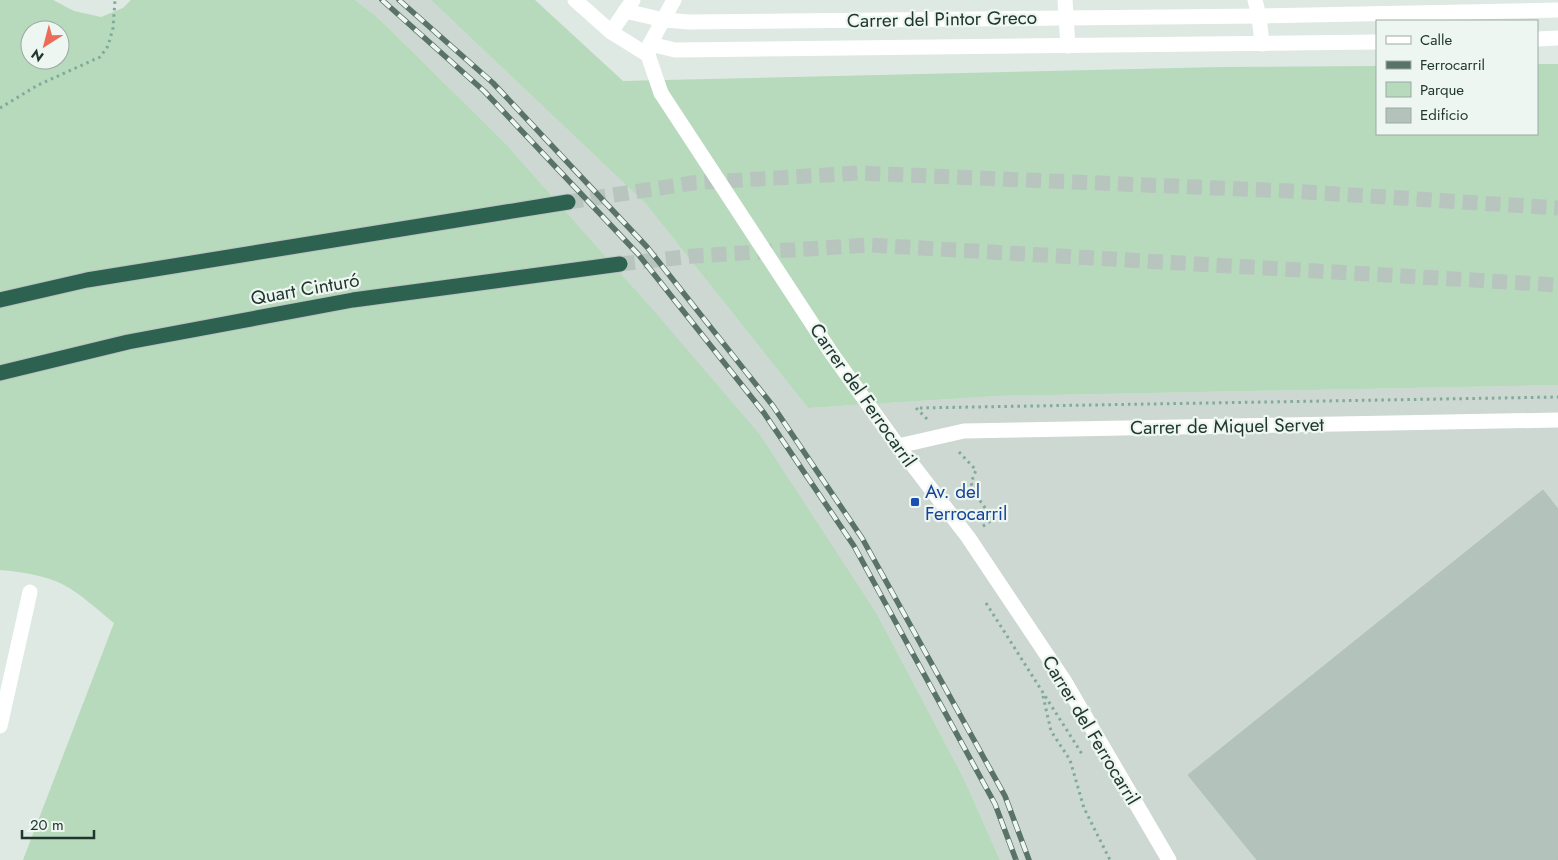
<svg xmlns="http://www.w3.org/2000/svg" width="1558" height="860" font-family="Jost,sans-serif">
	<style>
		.built { fill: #ccd8d1 }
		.green { fill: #b7d9bc; fill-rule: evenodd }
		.building { fill: #b3c3bb; stroke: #b0c2b8 }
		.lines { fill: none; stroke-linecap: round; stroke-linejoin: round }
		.highway-tunnel { stroke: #b7c5be; stroke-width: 15; stroke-dasharray: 15 8; stroke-linecap: butt }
		.highway-casing { stroke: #bcc3c0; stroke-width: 17 }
		.path { stroke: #7fab98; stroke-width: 3; stroke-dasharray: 2.5 4; stroke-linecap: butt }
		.minor { stroke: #fff; stroke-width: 15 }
		.highway { stroke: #2d6251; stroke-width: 15 }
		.rail-casing { stroke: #5a7369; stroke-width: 5.5 }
		.rail { stroke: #edf6f1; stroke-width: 4; stroke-dasharray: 11; stroke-linecap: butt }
		.minor-bridge { stroke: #fff; stroke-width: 15 }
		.transit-dot { fill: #1a4fb4; stroke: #edf6f1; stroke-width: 2 }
		.labels { text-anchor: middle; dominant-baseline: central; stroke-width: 4.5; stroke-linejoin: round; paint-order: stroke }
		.street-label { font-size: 19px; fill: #20372e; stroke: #edf6f1 }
		.transit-label { font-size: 19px; fill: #164399; stroke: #edf6f1; text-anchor: start }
	</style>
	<rect width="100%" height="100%" fill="#dde9e2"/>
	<path class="built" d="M355 0H431L646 204 808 408 998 396 1558 385V860H1000L964 779 878 616 648 304 503 141 377 17Z"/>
	<g class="green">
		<path d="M0 0H53L74 11 101 17 123 8 131 0H355L377 17 503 141 648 304 760 435 878 616 964 779 1000 860H23L114 623C99 611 81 594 64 585 45 575 22 572 0 570ZM30 30H60V60H30Z"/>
		<path d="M431 0H535L623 81 1221 67 1377 66V134H1537V64H1558V385L998 396 808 408 646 204Z"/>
	</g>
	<path class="building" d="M1543 490 1558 509V860H1257L1188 775Z"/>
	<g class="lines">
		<g class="highway-tunnel">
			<path d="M568 202 692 183 859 173 1290 191 1558 208"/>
			<path d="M620 264 694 256 870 245 1558 285"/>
		</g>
		<g class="highway-casing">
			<g id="highway">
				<path d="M0 300 87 280 568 202"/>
				<path d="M0 373 128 342 353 300 620 264"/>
			</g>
		</g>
		<g class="path">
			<path d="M0 108 38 85 100 57 108 46 113 28 115 0"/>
			<path d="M927 419 916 408 1558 397"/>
			<path d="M959 452 976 470 971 483 976 495 993 519 982 527"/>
			<path d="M986 603 1082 754"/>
			<path d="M1043 696 1051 731 1070 760 1084 808 1110 860"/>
		</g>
		<g class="minor">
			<path d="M575 0 611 32 648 55 661 93"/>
			<path d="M1065 0 1068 46"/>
			<path d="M1255 0 1259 16 1262 44"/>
			<path d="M625 11 664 20 689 22 1259 16 1558 10"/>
			<path d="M611 32 633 0"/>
			<path d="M1537 39 1558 38"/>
			<path d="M650 44 675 50 1377 42"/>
			<path d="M649 51 650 44 674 0"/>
			<path d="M832 354 898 446 968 537 1065 682 1169 860"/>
			<path d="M898 446 964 431 1558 420"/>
			<path d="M0 726 30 592"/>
		</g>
		<use href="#highway" class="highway"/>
		<g class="rail-casing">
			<g id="rail">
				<path d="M382 0 484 91 638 254 764 413 854 546 995 804 1016 860"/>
				<path d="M399 0 493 83 647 247 773 406 862 538 1005 796 1029 860"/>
			</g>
		</g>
		<use href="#rail" class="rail"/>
		<path class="minor-bridge" d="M661 93 832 354"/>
	</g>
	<rect class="transit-dot" x="910" y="497" width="10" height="10" rx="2.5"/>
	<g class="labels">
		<g class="street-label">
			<text transform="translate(942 19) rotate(-1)">Carrer del Pintor Greco</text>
			<text transform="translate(305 289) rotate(-10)">Quart Cinturó</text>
			<text transform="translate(863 395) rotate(55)">Carrer del Ferrocarril</text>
			<text transform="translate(1227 426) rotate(-1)">Carrer de Miquel Servet</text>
			<text transform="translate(1091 730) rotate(59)">Carrer del Ferrocarril</text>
		</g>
		<g class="transit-label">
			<text x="925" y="491">Av. del<tspan x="925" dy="22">Ferrocarril</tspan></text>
		</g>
	</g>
	<rect x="1376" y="20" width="162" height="115" fill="#edf6f1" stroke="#9baaa3"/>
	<rect x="1386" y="36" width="25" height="8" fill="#ffffff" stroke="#9baaa3"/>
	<text x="1420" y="45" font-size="15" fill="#20372e">Calle</text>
	<rect x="1386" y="61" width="25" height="8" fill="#5a7369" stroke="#9baaa3"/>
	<text x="1420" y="70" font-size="15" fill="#20372e">Ferrocarril</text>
	<rect x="1386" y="82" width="25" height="15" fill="#b7d9bc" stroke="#9baaa3"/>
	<text x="1420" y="95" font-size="15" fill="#20372e">Parque</text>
	<rect x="1386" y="108" width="25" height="15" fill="#b3c3bb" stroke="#9baaa3"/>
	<text x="1420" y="120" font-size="15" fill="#20372e">Edificio</text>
	<g transform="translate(45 45) rotate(216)"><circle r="24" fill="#edf6f1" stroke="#9baaa3"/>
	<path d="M0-4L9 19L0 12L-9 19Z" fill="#ec6b59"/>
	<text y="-8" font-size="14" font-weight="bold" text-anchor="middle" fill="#20372e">N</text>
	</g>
	<path d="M22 830v8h72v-8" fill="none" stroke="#20372e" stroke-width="2.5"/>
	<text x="30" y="830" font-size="15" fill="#20372e" stroke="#edf6f1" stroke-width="4" paint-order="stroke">20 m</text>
</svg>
